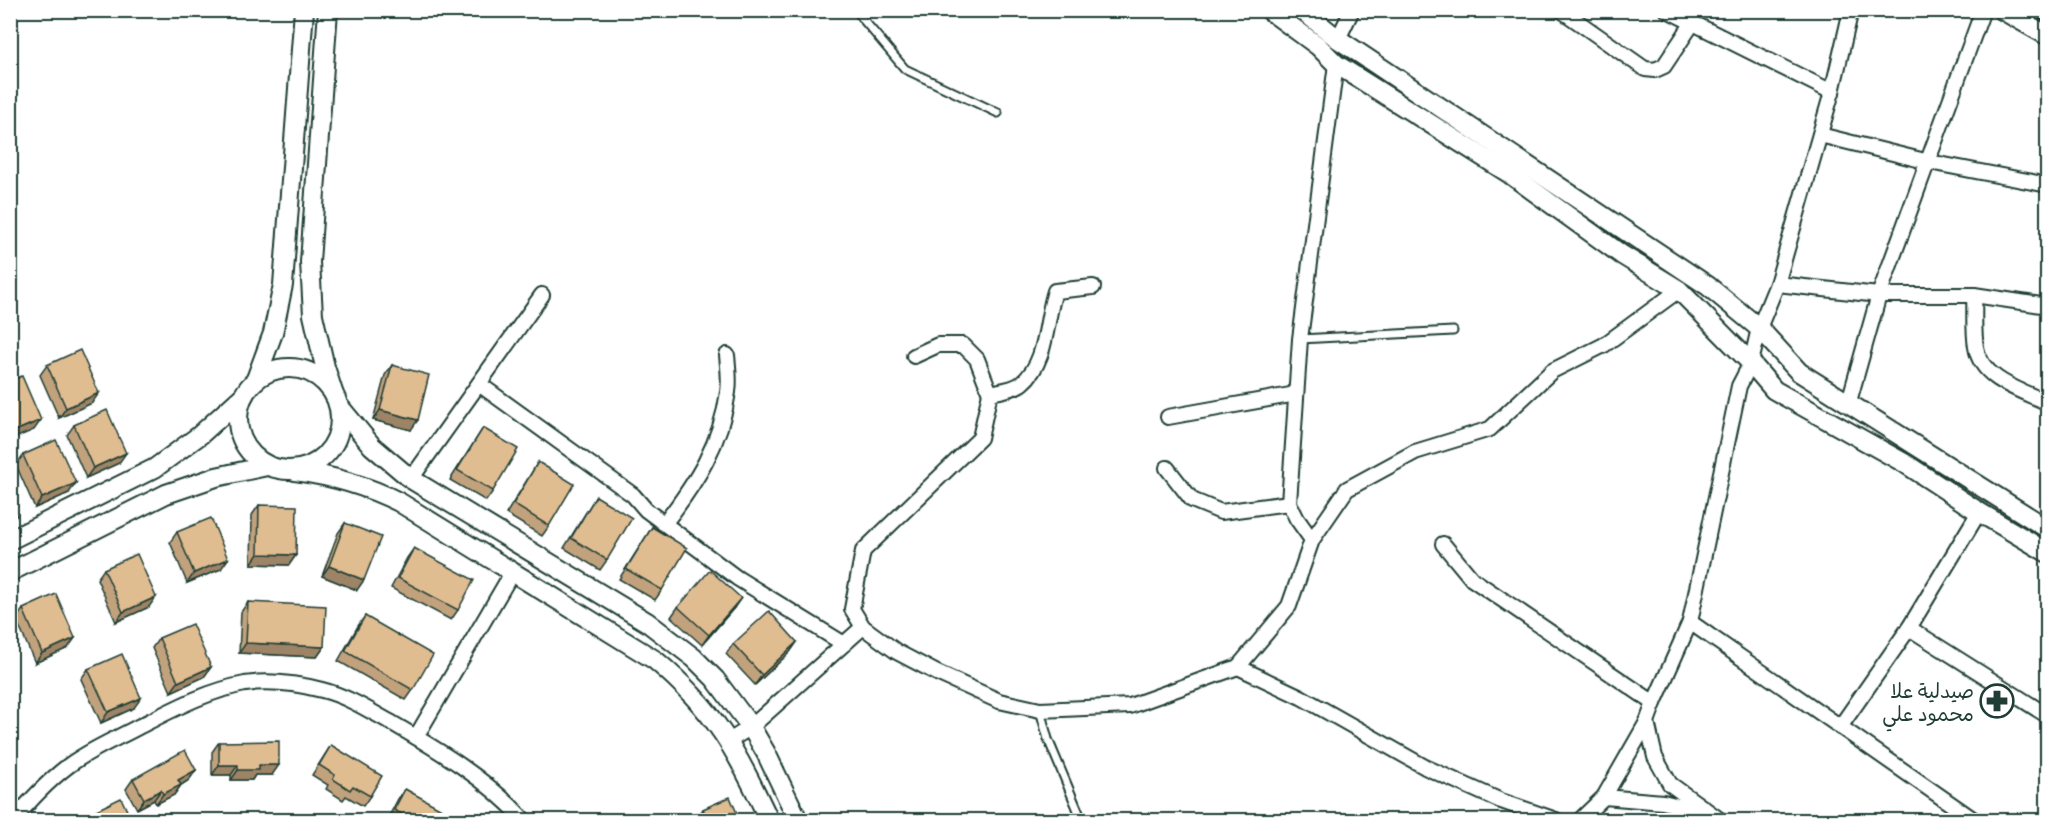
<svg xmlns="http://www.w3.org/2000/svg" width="2058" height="831" font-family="'Patrick Hand','Playpen Sans Arabic',sans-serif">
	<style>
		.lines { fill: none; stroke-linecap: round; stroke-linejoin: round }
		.lane-casing { stroke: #1f3d34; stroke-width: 11 }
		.street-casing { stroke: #1f3d34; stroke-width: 18 }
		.secondary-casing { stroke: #1f3d34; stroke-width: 22 }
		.lane { stroke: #fff; stroke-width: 7 }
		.street { stroke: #fff; stroke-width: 14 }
		.secondary { stroke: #fff; stroke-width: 18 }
		.wall { fill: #c1a27d; stroke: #1f3d34; stroke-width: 1.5 }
		.shaded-wall { fill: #9d8466; stroke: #1f3d34; stroke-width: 1.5 }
		.building { fill: #e0bc91; stroke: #1f3d34; stroke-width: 1.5 }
		.labels { text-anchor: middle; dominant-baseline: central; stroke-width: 4.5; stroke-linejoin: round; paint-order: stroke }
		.poi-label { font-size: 20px; fill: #1f3d34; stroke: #fff; text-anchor: end }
	</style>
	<rect width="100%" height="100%" fill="#fff"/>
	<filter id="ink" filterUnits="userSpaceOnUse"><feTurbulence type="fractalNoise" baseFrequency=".0167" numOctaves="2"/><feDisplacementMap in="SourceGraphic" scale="12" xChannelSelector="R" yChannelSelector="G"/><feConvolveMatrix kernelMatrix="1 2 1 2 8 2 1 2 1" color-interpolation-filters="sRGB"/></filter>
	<g filter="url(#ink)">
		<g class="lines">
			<g class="lane-casing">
				<g id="lane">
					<path d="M858 10 861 17 905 69 998 113"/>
					<path d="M1300 339 1453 331"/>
					<path d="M1040 710 1048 739 1082 820"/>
				</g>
			</g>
			<g class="street-casing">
				<g id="street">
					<path d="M1561 10 1645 69 1655 70 1664 66 1692 24"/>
					<path d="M1667 10 1832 92"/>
					<path d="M1338 39 1352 10"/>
					<path d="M1820 135 1929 162 2048 185"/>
					<path d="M1777 284 1879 295H1974L2048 306"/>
					<path d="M1093 287 1055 291C1045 321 1048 361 1022 383 1015 389 999 391 990 393L980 438 863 551 852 609 863 627 897 652 937 673 999 701 1040 710 1130 706 1238 667 1289 606 1312 540 1347 489 1415 452 1490 429 1552 371 1604 345 1679 290"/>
					<path d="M1974 295C1975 311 1973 330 1976 347 1981 380 2021 390 2048 403"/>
					<path d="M914 356 938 345H963L977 359 990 393"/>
					<path d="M479 384 633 495 646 510 737 578 844 644"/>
					<path d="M1848 405 1879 295 1983 10"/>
					<path d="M1168 417 1296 394"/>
					<path d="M1167 468 1192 500 1221 512 1289 503"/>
					<path d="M411 479 542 295"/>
					<path d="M664 524C696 483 721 444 728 392 730 381 728 367 727 355"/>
					<path d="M1312 540 1297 519 1289 503 1300 339 1336 64"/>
					<path d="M1443 544 1472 579 1654 703"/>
					<path d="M1690 622 1974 820"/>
					<path d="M1909 628 2048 716"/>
					<path d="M1238 667 1301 697 1425 767 1501 801 1556 820"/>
					<path d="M1647 722 1655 757 1670 784 1720 820"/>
					<path d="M1840 727 1909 628 1979 512"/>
					<path d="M416 737 513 571"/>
					<path d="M729 741 751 727 863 627"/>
					<path d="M1604 797 1663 802 1702 812"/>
					<path d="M13 820C30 801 47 782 68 766 89 750 116 739 140 726 174 709 207 691 245 684 270 680 298 684 322 690 347 696 370 711 392 723 440 751 487 779 524 820"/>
					<path d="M1580 820 1604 797 1647 722 1654 703 1690 622 1739 386 1751 363 1759 328 1777 284 1832 92 1851 10"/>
				</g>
			</g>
			<g class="secondary-casing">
				<g id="secondary">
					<path d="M328 10 310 262 313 315 325 367 333 392"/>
					<path d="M1269 10 1318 46 1336 64 1510 174 1622 255 1679 290 1751 363 1774 390 1906 464 1979 512 2048 553"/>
					<path d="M1302 10 1338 39 1708 286 1759 328 1799 372 2048 529"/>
					<path d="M2002 10 2048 36"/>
					<path d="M2046 10 2048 11"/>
					<circle cx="289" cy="419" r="51"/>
					<path d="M256 379 273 333 283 285 304 10"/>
					<path d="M339 406 372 446 411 479 647 622 694 658 715 679 751 727 766 753 798 820"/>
					<path d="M295 471C333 476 365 485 399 502L655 660C715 710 737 751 769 820"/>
					<path d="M10 540 155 468 200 435 242 397"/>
					<path d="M10 572 166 494 216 477 267 466"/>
				</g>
			</g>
			<use href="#lane" class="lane"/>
			<use href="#street" class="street"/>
			<use href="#secondary" class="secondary"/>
		</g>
		<g class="wall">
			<path d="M47 365 92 403 59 418 40 375Z"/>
			<path d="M392 365 411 430 373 420 385 375Z"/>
			<path d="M74 425 119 463 86 478 67 435Z"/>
			<path d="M483 428 493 491 486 501 450 480Z"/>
			<path d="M23 455 69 493 35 508 16 465Z"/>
			<path d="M538 462 549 526 542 536 506 514Z"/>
			<path d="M596 496 607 560 600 570 564 548Z"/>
			<path d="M259 505 296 555 289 565 251 564 252 515Z"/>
			<path d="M345 523 357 590 322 576 338 533Z"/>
			<path d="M652 527 662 590 655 600 619 579Z"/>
			<path d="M177 532 221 569 187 583 170 542Z"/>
			<path d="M414 548 458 610 451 620 391 588 407 558Z"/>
			<path d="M104 569 149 607 116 622 97 579Z"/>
			<path d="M248 602 324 647 317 657 239 653 241 612Z"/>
			<path d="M678 607 734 608 702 645 671 617Z"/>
			<path d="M23 609 68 648 35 663 16 619Z"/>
			<path d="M365 616 413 690 406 700 338 661 358 626Z"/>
			<path d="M159 638 211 667 204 677 171 692 152 648Z"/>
			<path d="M797 642 790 652 755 685 726 654 733 644Z"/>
			<path d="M88 669 134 708 101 723 81 679Z"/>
			<path d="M219 742 272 775H255L252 780H231V775H212V752Z"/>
			<path d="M331 745 370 796 363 806 346 796 343 800 326 789 328 785 312 775Z"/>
			<path d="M196 770 189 780 181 785 174 795 156 804 154 800 137 809 126 789 133 779Z"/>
			<path d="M405 789 456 820H387L398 799Z"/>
			<path d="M703 809 740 820H696V819Z"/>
		</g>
		<g class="shaded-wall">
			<path d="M99 393 92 403 59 418 66 408Z"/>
			<path d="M380 410 418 420 411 430 373 420Z"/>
			<path d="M41 420 34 430 10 440V433Z"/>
			<path d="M126 453 119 463 86 478 93 468Z"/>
			<path d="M76 483 69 493 35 508 42 498Z"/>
			<path d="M17 515 10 524V518Z"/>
			<path d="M258 554 296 555 289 565 251 564Z"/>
			<path d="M228 559 221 569 187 583 194 573Z"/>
			<path d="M329 566 364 580 357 590 322 576Z"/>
			<path d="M156 597 149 607 116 622 123 612Z"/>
			<path d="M741 598 734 608 702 645 709 635Z"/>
			<path d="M75 638 68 648 35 663 42 653Z"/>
			<path d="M797 642 790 652 755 685 762 675Z"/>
			<path d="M246 643 324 647 317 657 239 653Z"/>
			<path d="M211 667 204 677 171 692 178 682Z"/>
			<path d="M141 698 134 708 101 723 108 712Z"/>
			<path d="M219 765H238L231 775H212Z"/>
			<path d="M259 765H279L272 775H255L252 780H231L238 770Z"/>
			<path d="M196 770 189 780 181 785 174 795 156 804 163 794 178 780Z"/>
			<path d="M161 790 154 800 137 809 144 799Z"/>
		</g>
		<g class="building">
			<path d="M80 350 99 393 66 408 47 365Z"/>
			<path d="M392 365 429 375 418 420 380 410Z"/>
			<path d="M22 376 41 420 10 433V381Z"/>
			<path d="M107 410 126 453 93 468 74 425Z"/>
			<path d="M483 428 518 449 493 491 457 470Z"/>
			<path d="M56 440 76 483 42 498 23 455Z"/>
			<path d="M538 462 574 484 549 526 513 504Z"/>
			<path d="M596 496 632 518 607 560 571 538Z"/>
			<path d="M10 499 17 515 10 518Z"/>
			<path d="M259 505 297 506 296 555 258 554Z"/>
			<path d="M211 518 228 559 194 573 177 532Z"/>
			<path d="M345 523 381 537 364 580 329 566Z"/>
			<path d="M652 527 687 548 662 590 626 569Z"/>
			<path d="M414 548 474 580 458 610 398 578Z"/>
			<path d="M137 554 156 597 123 612 104 569Z"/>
			<path d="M710 570 741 598 709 635 678 607Z"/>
			<path d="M56 594 75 638 42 653 23 609Z"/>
			<path d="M248 602 326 606 324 647 246 643Z"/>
			<path d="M769 611 797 642 762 675 733 644Z"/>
			<path d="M365 616 433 655 413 690 345 651Z"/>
			<path d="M192 624 211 667 178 682 159 638Z"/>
			<path d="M122 654 141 698 108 712 88 669Z"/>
			<path d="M279 741V765H259V770H238V765H219V742Z"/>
			<path d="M331 745 382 776 370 796 353 786 350 790 333 779 335 775 319 765Z"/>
			<path d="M185 750 196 770 178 780 181 785 163 794 161 790 144 799 133 779Z"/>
			<path d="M405 789 458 818 456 820H410L411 819 394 810Z"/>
			<path d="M730 797 740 820H708L703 809Z"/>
			<path d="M121 798 131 819 129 820H76Z"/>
		</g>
	</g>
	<defs>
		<g id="pharmacy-ring" transform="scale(1.725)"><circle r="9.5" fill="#fff" stroke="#1f3d34" stroke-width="1.5"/><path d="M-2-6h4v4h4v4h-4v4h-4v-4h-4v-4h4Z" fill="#1f3d34"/></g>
	</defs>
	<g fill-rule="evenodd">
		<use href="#pharmacy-ring" x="1997" y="701"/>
	</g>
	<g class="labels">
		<g class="poi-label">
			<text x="1974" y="690">صيدلية علا<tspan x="1974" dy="23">محمود علي</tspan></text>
		</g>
	</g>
	<rect width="2058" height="831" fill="none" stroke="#fff" stroke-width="36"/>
	<rect x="18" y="18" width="2022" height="795" fill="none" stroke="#1f3d34" stroke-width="2" filter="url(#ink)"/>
</svg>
